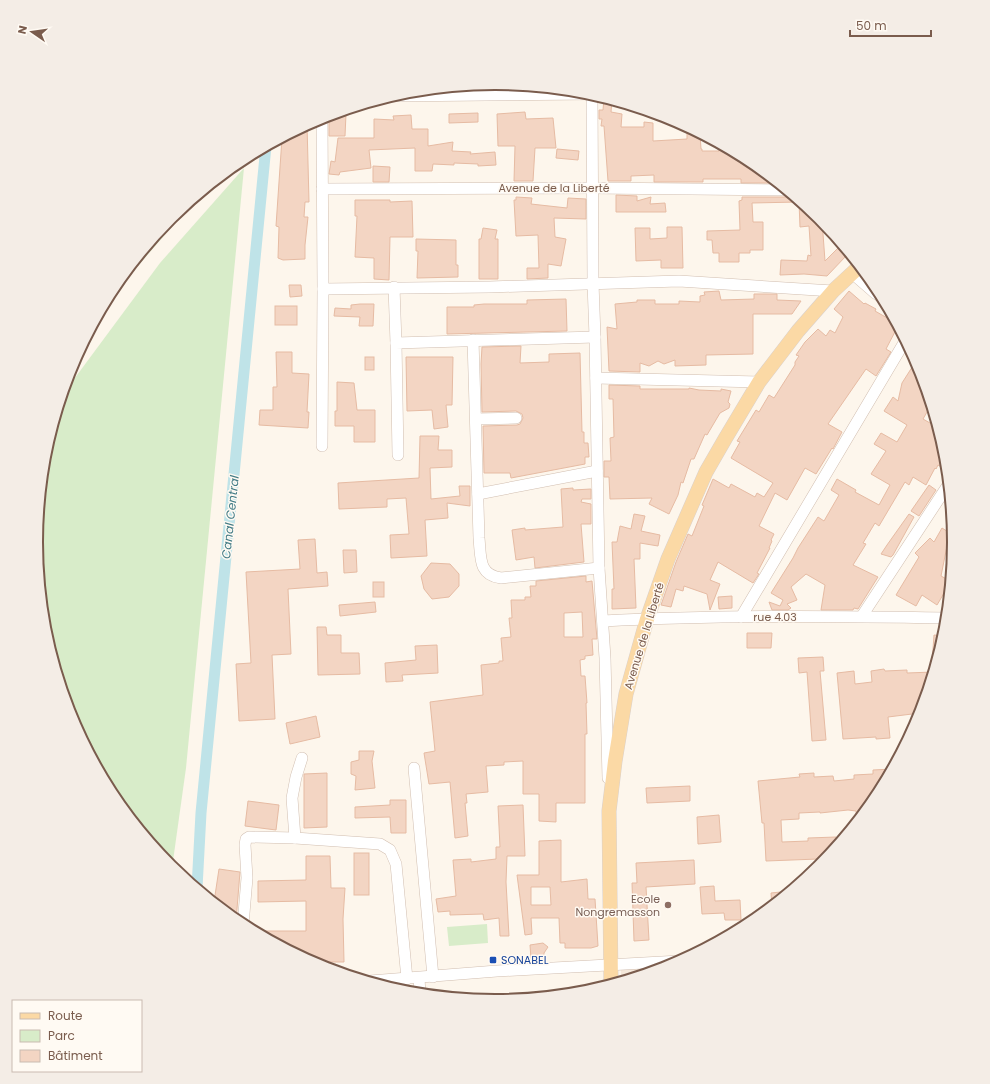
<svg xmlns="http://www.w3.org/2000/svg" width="990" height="1084" font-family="Poppins,sans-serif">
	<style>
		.residential { fill: #f5e8da }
		.green { fill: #d8ecc9 }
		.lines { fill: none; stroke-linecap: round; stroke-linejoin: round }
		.canal { stroke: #bfe3e8; stroke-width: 11 }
		.building { fill: #f3d5c3; stroke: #e6bba3; fill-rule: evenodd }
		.minor-casing { stroke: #d1beb0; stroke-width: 12 }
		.major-casing { stroke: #dad1cd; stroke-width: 15 }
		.minor { stroke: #fff; stroke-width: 11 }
		.major { stroke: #fbd9a5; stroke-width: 14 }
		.education-dot { fill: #8d6e63; stroke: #fffaf3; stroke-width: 1.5 }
		.transit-dot { fill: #1a4fb4; stroke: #fffaf3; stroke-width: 1.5 }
		.labels { text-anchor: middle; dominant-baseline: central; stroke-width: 3; stroke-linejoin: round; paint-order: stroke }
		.street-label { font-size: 11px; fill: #7a5c4d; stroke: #fffaf3 }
		.education-label { font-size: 11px; fill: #785e54; stroke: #fffaf3; text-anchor: end }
		.transit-label { font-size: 11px; fill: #164399; stroke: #fffaf3; text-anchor: start }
		.water-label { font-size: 12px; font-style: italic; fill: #437c86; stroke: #fffaf3 }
		.rim { fill: none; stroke: #7a5c4d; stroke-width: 2 }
	</style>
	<rect width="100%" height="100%" fill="#fdf6ec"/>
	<path class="residential" d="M670 966 621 981V967Z"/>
	<g class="green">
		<path d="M244 168 186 768 172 868 113 797 71 717 45 631 36 542 45 452 63 394 160 263Z"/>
		<path d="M202 192 104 305 113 287 171 217Z"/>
		<path d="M487 924 488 943 449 946 447 927Z"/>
	</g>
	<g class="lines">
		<path class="canal" d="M197 888 201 813 266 146"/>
	</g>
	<g class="building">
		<path d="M604 98 612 100 611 112 622 114 621 127H644V122L653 123V141L687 139V127L700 134 701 149H702V151H719L718 143 750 161 776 181 775 183H741V179H703V182H654V175L631 176V181H608L604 126H601L602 119H599V110H603Z"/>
		<path d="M525 112 526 119 553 118 556 148H535L533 181H514L515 146H498L497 114Z"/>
		<path d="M478 113V122L449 123V114Z"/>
		<path d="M346 114 345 136H329V115Z"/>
		<path d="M411 115 412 129H428V146L453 142 452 151 471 152 470 154 495 152 496 165 478 166V164L454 163V165L433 164 432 171H415V148L369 150 371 168 340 172 339 175 329 174 331 161 335 162 338 138H374V119L394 120 393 116Z"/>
		<path d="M307 124 309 202H305L304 217H308L305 245V259L283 260 278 258 279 227 276 226 282 138Z"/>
		<path d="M557 149 579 151 578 160 556 158Z"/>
		<path d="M373 166 390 167 389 182H373Z"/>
		<path d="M791 194 822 220 825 261 838 248 846 256 827 276 804 274 780 275 781 260 807 261 808 255 811 256 809 226 800 227 799 202 752 203 753 222H763V250H750V253H739V262H719V253H713L712 240H707V231L740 230 739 201 742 200V197H786Z"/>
		<path d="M616 195 637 196V201L651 197 650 204 665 203 666 212H616Z"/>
		<path d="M516 197 532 198 531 204 567 208 568 198 586 199V219L554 218 555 237 566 239 561 266 548 264V278L527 279V268H539L538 235 516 236 514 200H516Z"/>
		<path d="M355 200H390V202L412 201 413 237H390L389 280 374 279V258L355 257 357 216H355Z"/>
		<path d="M667 227H682L683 268H661V260L636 261 635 228H650V239L667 238Z"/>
		<path d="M483 228 497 230 495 239H498V279H479V239H481Z"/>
		<path d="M416 239 456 240V265H458V277L417 278 418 251H416Z"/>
		<path d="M289 285H301L302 296 290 297Z"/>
		<path d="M719 291 721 300 754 299V294H777V300L801 301 792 314H753V354L706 355V365L675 366V360L664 364 658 361 649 366 640 363V372L609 371 607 327 617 329 615 304 637 302V300H655V304H679V301L700 302V296L705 295 704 292Z"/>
		<path d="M849 291 864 304 865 303 876 309 875 311 896 323 898 326 886 349 891 352 876 376 866 369 828 424 842 432 833 449 832 448 816 474 805 468 787 500 775 493 759 526 774 534 771 540 772 541 769 548H770L757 573 759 574 753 583 718 562 710 580 720 584 710 610 707 594 684 586 683 591 676 589 671 607 661 605 676 562 688 534 692 536 704 506 702 505 713 479 729 488 731 484 755 497 757 493 764 497 773 483 731 458 740 442 737 441 756 410 759 412 769 395 774 398 795 365V362L799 356 796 355 805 342 818 329 826 336 830 330 835 333 843 317 834 309Z"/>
		<path d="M566 299 567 331 447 334V307H474V305L484 304H527V300Z"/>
		<path d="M360 304H374L373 326H359L360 317 334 316 335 308 351 309V305Z"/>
		<rect x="275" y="306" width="22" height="19"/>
		<path d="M521 346 520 363 549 362V354L580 353 582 432H584V443H588L589 457H585V464L511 478 510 473H484L483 426 517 425 520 424 523 418 522 414 516 411 482 412 481 364 482 347Z"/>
		<path d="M276 352H292V373L309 374 307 412H309L308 428 259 425 260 410H273V387H277Z"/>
		<rect x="365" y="357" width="9" height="13"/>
		<path d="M406 357H453L452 405H446L448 427 434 429 432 410 407 411Z"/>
		<path d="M916 361 919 367 931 405 923 419 937 427 945 453 947 471 938 465 936 469 935 468 926 485 913 477 909 485 905 482 879 526 875 523 863 543 866 544 853 565 878 577 858 609 854 608 853 610H821L825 585 806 574 791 587 797 600 787 604 791 608 788 610H772L769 602 780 606 783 600 771 593 793 558 798 548 818 517 824 521 839 495 831 490 837 479 856 490 855 492 879 505 890 485 871 474 886 451 874 444 881 433 897 442 907 425 884 411 893 397 898 401 902 383Z"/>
		<path d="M337 382 354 383 357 410H375V442H354V426H335V411H337Z"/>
		<path d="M609 385 640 386V389H689V388L699 390 721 391V389L731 391 728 402 730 404 729 408 720 413 707 435 705 434 694 459H691L683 483 681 482 678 495 669 514 649 504 652 498 610 499 609 477H604V461H611L610 438 614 437 613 399H609Z"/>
		<path d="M420 436H439L438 450H452V467L430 468 431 499 460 496 459 486H470V506L447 503 448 518 425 520 427 556 391 558 390 535 409 534 406 498 387 499V507L339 509 338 483 419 478Z"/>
		<path d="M929 485 936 490 919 516 911 511Z"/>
		<path d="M573 488V490L591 489V499H582L581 502 591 504V524H581L584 562 535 568 534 557 516 560 512 530 525 528V530L563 527 561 489Z"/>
		<path d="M634 514 645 516 641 531 660 535 658 546 640 543V559H634L636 608 612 609V589H614L612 542H617L620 526 631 529Z"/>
		<path d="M909 514 914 517 893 555 891 557 881 554 887 545Z"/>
		<path d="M942 528 953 535V550L947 546 941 576 950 581V583L937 605 922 595 916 606 896 595 919 557 915 553 930 538 934 542Z"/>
		<path d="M315 539 317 573 327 572 328 586 288 589 291 654 272 655 275 719 239 721 236 664 251 663 246 572 300 569 298 540Z"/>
		<path d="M343 550H356L357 572 344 573Z"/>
		<path d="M431 563 450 564 459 574V586L449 597 432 599 424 589 421 576Z"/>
		<path d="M586 576V582L592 581 597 639H592L593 655 585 656V659L580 660 581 676H585L587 703H586L587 734H585V803H556V822L539 821V794H523V761L504 762V765L486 766 488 792 466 794 467 803H465L468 836 455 838 450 782 429 784 424 753 435 751 430 702 483 695 481 665 499 663V661H503L501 638 511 637 509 618H512L511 600H525V597H531L530 586H536V581ZM582 612 583 637H564V613Z"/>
		<rect x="373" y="582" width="11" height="15"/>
		<path d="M732 596V608L719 609 718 597Z"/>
		<path d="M375 602 376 612 340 616 339 605Z"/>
		<path d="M317 627H326L327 635H341V653H359L360 674 318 675Z"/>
		<path d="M747 633H772L771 648H747Z"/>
		<path d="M934 635 944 636 935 664 932 663Z"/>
		<path d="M437 645 438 673 402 675 403 681 386 682 385 663 416 660 415 646Z"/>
		<path d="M823 657 824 671H820L826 740 812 741 807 672 799 673 798 658Z"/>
		<path d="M884 669 885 671 907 670V673L933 672 920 713 888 717 890 738 876 739V737L843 739 837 673 854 671 855 684 872 682 871 671Z"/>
		<path d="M316 716 320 737 290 744 286 723Z"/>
		<path d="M359 751H374L372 761 375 788 355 790 356 776 351 774V762L359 760Z"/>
		<path d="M892 769 877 797 857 821 856 811 848 810 820 813V812L799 813V819L781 820 782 842 808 841V838L836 837V846L828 857H818V859L766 861 764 823H762L758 781 800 777 799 774 814 773V777L833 776 834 781 854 779V775L873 774V770Z"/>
		<path d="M327 773V827L304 828V774Z"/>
		<path d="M690 786V801L647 803 646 788Z"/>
		<path d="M390 800H406V833H391L390 817 355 818V807L390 805Z"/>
		<path d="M248 801 279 805 276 830 245 826Z"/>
		<path d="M523 805 525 856H507L506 882 509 936H500L499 918 484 920 483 914 450 915V911L438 912 436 899 456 896 453 860 471 859V862L496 859V847H500L498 806Z"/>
		<path d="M719 815 721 842 698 844 697 817Z"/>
		<path d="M561 840V882L587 879 588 899H595L598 946 591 948H565V943H560L559 918H531L532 934 525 935 517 875H539V841ZM531 887H550L551 905H531Z"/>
		<rect x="354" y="853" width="15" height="42"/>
		<path d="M306 856H330L331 888H345L343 919 344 962H311L253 931H306V901L258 902V881L306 880Z"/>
		<path d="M694 860 695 884 646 887 649 940 634 941 632 883H637L636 863Z"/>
		<path d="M219 869 240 872 236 921 214 902Z"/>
		<path d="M714 886 715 901 740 900 741 920H725L724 913 702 914 700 887Z"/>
		<path d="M790 891 778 900 772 906 771 893Z"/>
		<path d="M543 943 548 947 544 953V958L531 959 530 945Z"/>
	</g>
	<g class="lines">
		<g class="minor-casing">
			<g id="minor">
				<path d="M592 94 593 283 595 337 599 568 605 658 608 778"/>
				<path d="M392 96 592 94"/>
				<path d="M322 189 593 188 786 190"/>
				<path d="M852 273 875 293 883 298"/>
				<path d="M394 287 396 343"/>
				<path d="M323 289 490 287 679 281 833 291"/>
				<path d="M473 340 479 538C481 557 478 575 501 578L599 568"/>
				<path d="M596 378 759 382"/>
				<path d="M476 419 516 418"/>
				<path d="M322 446 323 289 322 117"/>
				<path d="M398 455 396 343 595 337"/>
				<path d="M478 494 597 471"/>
				<path d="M862 616 948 485"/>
				<path d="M741 617 905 341"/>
				<path d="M603 621C717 615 832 616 947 618"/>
				<path d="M414 768 433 977"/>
				<path d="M295 838 292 798 296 777 302 758"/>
				<path d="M243 925 247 878 245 845 246 839 249 837 295 838 380 844 390 850 396 864 407 979"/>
				<path d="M419 978 420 994"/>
				<path d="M370 981 497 971 680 961"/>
			</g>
		</g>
		<g class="major-casing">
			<path id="major" d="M611 984 609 811 615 761 626 694 647 619 668 559 706 472 725 439 759 382 798 331 833 291 860 266"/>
		</g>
		<use href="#minor" class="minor"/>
		<use href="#major" class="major"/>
	</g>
	<circle class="education-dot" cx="668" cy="905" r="4"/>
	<rect class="transit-dot" x="489" y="956" width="8" height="8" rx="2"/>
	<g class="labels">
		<g class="street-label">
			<text x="554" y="188">Avenue de la Liberté</text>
			<text x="775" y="617">rue 4.03</text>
			<text transform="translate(644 636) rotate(-73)">Avenue de la Liberté</text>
		</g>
		<g class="education-label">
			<text x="660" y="899">Ecole<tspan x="660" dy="13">Nongremasson</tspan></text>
		</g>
		<g class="transit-label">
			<text x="501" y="960">SONABEL</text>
		</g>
		<g class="water-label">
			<text transform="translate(230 517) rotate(-84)">Canal Central</text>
		</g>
	</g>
	<path d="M0 0H990V1084H0ZM43 542a452 452 0 1 1 904 0a452 452 0 1 1-904 0Z" fill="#f4ede6" fill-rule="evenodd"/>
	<path class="rim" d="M43 542a452 452 0 1 1 904 0a452 452 0 1 1-904 0Z"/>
	<rect x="12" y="1000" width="130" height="72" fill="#fffaf3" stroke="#cabbb1"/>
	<rect x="20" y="1013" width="20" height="6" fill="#fbd9a5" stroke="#cabbb1"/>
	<text x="48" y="1020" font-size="12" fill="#7a5c4d">Route</text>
	<rect x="20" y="1030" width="20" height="12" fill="#d8ecc9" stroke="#cabbb1"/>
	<text x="48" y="1040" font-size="12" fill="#7a5c4d">Parc</text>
	<rect x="20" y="1050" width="20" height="12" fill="#f3d5c3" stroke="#cabbb1"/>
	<text x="48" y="1060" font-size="12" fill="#7a5c4d">Bâtiment</text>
	<g transform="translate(32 32) rotate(283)" stroke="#fffaf3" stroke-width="3" paint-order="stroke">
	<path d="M0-3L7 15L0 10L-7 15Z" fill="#7a5c4d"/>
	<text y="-6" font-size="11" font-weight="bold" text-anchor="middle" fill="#7a5c4d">N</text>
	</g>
	<path d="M850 30v6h81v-6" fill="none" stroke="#7a5c4d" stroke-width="2"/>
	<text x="856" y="30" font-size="12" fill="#7a5c4d" stroke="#fffaf3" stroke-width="3" paint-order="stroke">50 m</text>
</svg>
